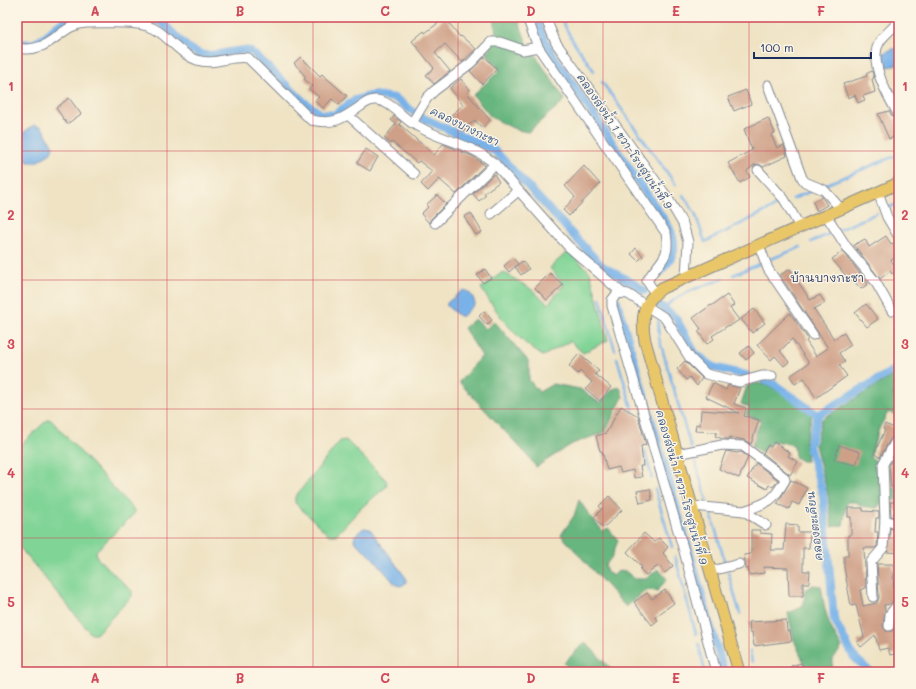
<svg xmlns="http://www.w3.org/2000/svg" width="916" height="689" font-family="Mali,'Playpen Sans Thai',sans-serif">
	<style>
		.green { fill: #80d496; stroke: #4e827a }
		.forest { fill: #68b67f; stroke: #42726e }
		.water { fill: #78b2e9; stroke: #4a70a4 }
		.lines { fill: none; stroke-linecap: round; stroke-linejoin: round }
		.stream { stroke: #78b2e9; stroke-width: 2.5 }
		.canal { stroke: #78b2e9; stroke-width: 8 }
		.building { fill: #cfa088 }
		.minor-casing { stroke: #858991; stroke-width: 11 }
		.major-casing { stroke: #858991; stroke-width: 13 }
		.minor { stroke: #fff; stroke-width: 9 }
		.major { stroke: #e9c769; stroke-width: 11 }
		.grid { fill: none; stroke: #d1495b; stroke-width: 1; stroke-opacity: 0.55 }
		.labels { text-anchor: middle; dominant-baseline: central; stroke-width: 3; stroke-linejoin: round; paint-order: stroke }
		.water-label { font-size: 11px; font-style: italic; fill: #375688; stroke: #fcf5e5 }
		.quarter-label { font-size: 12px; fill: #1b2f5e; stroke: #fcf5e5 }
		.neatline { fill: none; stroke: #d1495b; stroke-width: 1.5 }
		.grid-label { font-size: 13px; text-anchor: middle; font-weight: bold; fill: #d1495b }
	</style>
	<rect width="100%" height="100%" fill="#fcf5e5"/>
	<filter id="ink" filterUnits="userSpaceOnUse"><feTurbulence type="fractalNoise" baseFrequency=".025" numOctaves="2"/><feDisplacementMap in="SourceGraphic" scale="8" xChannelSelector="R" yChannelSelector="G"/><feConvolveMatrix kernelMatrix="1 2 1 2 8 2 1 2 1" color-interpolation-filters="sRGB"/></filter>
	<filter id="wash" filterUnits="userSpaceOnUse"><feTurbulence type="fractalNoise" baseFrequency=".012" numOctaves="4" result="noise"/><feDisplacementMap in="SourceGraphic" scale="16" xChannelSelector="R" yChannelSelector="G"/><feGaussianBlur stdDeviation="0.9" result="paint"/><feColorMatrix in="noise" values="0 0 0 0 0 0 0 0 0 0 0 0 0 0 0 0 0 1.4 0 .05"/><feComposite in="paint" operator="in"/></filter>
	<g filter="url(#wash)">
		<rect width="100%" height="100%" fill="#efe3c4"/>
		<g class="green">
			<path d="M566 253 571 254 590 272 608 340 583 353 570 341 543 356C517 341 498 314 481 288L503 272 531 289 548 304 564 285 550 268Z"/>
			<path d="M50 419 134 510V514L96 551 97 558 132 591V596L96 634H91L17 544V449L47 420Z"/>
			<path d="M346 440 386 480 387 486 361 508 336 535H329L295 503V497L340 441Z"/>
		</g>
		<g class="forest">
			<path d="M494 17H517L526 41 565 100 528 132 517 130 491 117 473 95 500 70 487 54 496 34Z"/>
			<path d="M475 319 486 329 494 321 529 362V380L539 392 553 384 580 389 600 403 613 389 620 387 623 397 605 432 572 444 536 467 529 457 459 382 482 356 464 328Z"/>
			<path d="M899 372V390L893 394 899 402V416L888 412 879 429 870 457 879 463 881 490 899 488V500H884L877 508 860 506 857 502H847L843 525 832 527 828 495 815 445 822 419Z"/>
			<path d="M757 383C778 387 795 402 812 415L805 443 807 461H802L795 457 794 445C777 442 772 436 761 453L752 446 761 420 746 415 749 407 741 404 747 386Z"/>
			<path d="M579 500 592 519 603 531 608 528 618 540 612 557 605 565 607 572 613 576 619 570 625 571 635 579H646L658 569 667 579 657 591 646 590 626 607 561 535 574 516Z"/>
			<path d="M813 585 821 586C825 612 827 624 842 647L833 659 832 672H818L814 667H806L794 640 788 613 796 610 804 604 805 590Z"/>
			<path d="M585 642 614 672H572L564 663Z"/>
		</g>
		<g class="water">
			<path d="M899 47V64L888 67 884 64 882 56 885 52Z"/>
			<path d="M34 125 42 127 53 146 51 153 36 162H28L17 146C17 135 26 131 34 125Z"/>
			<path d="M463 290C470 291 474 298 475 304L463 316H459L447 306V303Z"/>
			<path d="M364 528 370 529 406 578V583L401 586 396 585 371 556 354 541 355 535Z"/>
		</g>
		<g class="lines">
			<g class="stream">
				<path d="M560 17 573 41 594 71"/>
				<path d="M602 82 676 185"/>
				<path d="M822 186 895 156"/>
				<path d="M683 195 695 213 705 242 778 205"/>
				<path d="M793 199 811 191"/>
				<path d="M888 208 899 203"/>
				<path d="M839 230 877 213"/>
				<path d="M811 242 829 234"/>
				<path d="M771 259 801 247"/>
				<path d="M733 275 759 264"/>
				<path d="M612 281 613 273"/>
				<path d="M600 298 615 350"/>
				<path d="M662 312C671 295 706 285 723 279"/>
				<path d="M658 321 659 338 691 448"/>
				<path d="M617 358 633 411"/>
				<path d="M645 452 652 478"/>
				<path d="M694 457 707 501"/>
				<path d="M655 489 672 547"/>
				<path d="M710 510 725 563"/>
				<path d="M675 556 696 634"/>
				<path d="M728 572 740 614"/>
				<path d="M699 644 705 672"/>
				<path d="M750 651 752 662"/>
				<path d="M754 671V672"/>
			</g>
			<g class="canal">
				<path d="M87 17 128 20 142 17"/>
				<path d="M148 17C153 19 158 20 162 23 175 33 184 49 201 54 217 59 233 47 250 51"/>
				<path d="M535 17 547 46 669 227C681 252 671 260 654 278"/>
				<path d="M17 41C39 51 47 31 63 22 68 20 74 19 78 17"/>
				<path d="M255 55 303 101 321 114 334 115 355 100 373 95 395 98 419 116 495 151 601 265C615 274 631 280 644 291"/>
				<path d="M617 301 724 672"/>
				<path d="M656 302 676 318 695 353 713 367 746 375"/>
				<path d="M764 380 774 384 818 415"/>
				<path d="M870 672 853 656 834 619 823 495 809 446 818 415 899 367"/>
			</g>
		</g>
		<g id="blocks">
			<g class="building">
				<path d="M445 18 460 37 461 36 476 49 462 62 445 44 435 53 450 71 434 84 426 75 434 68 412 41 424 31 425 33Z"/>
				<path d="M301 57 320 76 322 74 347 96 339 105 332 99 323 108 315 101 319 97 309 89 312 86 304 79 306 77 294 63Z"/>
				<path d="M485 57 497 69 482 84 470 71Z"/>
				<path d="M872 71 874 78 872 79 875 92 863 96 865 100 858 103 855 95 848 98 843 84 867 76 866 74Z"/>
				<path d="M461 79 470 90 467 93 490 120 482 128 475 120 462 131 449 117 463 105 450 88Z"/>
				<path d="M746 90 751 104 734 111 728 97Z"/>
				<path d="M69 98 81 114 67 124 56 108Z"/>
				<path d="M889 111 894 119 896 120 899 135 889 139 878 114Z"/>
				<path d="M394 116 401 122 399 124 434 155 443 144 472 156 485 165 456 194 439 179 428 191 421 184 432 171 419 161 417 163 392 142 391 144 384 138 396 124 391 120Z"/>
				<path d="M768 118 775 133 771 135 777 148 784 145 787 156 763 167 759 164 754 165 747 171 750 177 740 183 728 163 752 150 744 129Z"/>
				<path d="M366 149 378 157 370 171 357 163Z"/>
				<path d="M584 166 600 184 569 216 563 210 575 197 565 186Z"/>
				<path d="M494 174 499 182 484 193 486 195 479 201 473 194Z"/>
				<path d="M437 195 446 204 431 219 429 223 421 214 428 207 426 205Z"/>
				<path d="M822 197 827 205 817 211 813 202Z"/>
				<path d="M471 213 482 232 476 235 464 217Z"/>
				<path d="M886 236 891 244 893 243 899 251V255L891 260 897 270 892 274 890 271 880 279 854 245 865 239 869 247Z"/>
				<path d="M636 248 643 256 638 261 631 254Z"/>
				<path d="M843 251 868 284 861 289 853 280 850 281 832 259Z"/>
				<path d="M513 258 518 264 509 272 504 266Z"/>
				<path d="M522 261 529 269 521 275 515 267Z"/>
				<path d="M485 269 491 278 483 283 477 275Z"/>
				<path d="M790 269 810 300 820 295 825 303 814 309 834 339 844 333 851 345 839 353 845 362 839 365 847 376 816 398 804 378 795 384 790 376 809 363 792 339 780 351 789 362 784 366 775 356 771 360 757 345 790 313 808 339 806 341 816 356 828 348 780 275Z"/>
				<path d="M550 273 563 285 547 300 535 288Z"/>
				<path d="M727 295 734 305 730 308 739 320 730 326 729 325 712 336 714 339 707 344 698 331 701 329 693 318 711 305V306Z"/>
				<path d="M866 304 878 319 867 327 855 313Z"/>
				<path d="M754 309 765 323 752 333 741 319Z"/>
				<path d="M484 311 492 320 487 325 479 316Z"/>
				<path d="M749 346 754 353 746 360 740 353Z"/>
				<path d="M579 354 599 371 595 374 611 387 600 401 586 389 592 382 580 371 578 374 569 366Z"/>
				<path d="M685 361 702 378 697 386 690 377 686 380 677 369Z"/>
				<path d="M713 383 726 390 728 385 740 388 734 404 746 408 744 416 759 420 751 444 744 440 730 437 729 439H723L715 436 717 432 695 431 696 424 700 425 701 410 739 413 706 397Z"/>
				<path d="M621 406 638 416 646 445 641 446 643 466H640L642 477 634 478 633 470 621 473 619 467 607 470 602 451H600L596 436 606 433Z"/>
				<path d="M885 424 899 430V436L896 435 891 438 880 457 874 454 885 430 883 429Z"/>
				<path d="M774 442 790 453 788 456 798 462 790 475 763 453 768 445 771 447Z"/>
				<path d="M839 445 860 452 856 465 834 460Z"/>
				<path d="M899 448V463H897L899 487H891L889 465Z"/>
				<path d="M726 451 737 453 741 452 748 457 739 478 719 469Z"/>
				<path d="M756 463 778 480 773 487 769 485 767 489 747 478Z"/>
				<path d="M791 480 807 488 799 505 792 502 789 509 777 504Z"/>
				<path d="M650 489 652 500 640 503 637 491Z"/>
				<path d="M609 496 622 510 603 528 594 517 602 509 599 506Z"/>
				<path d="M890 502H899V512H894V517L891 516Z"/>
				<path d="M848 508H863V511L879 512V518H876L875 532H878L877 546 875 548H864L866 588 860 590 863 606 877 603 879 597 877 564H893L894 599 890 604 884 605 885 611 883 626 886 631H892L895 627 896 618 899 617V653L890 655 888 648 879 650 875 635 861 647 857 642 864 637 856 605 851 606 844 567V556H848V535H851V517H848Z"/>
				<path d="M786 524 798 525V532H810L809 548H803V571H810L809 583H803V596H789L788 568 764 567V573L749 575 748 568 746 569 744 555 751 554V530H760V533L772 534 771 550H784Z"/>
				<path d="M890 528 897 531 896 536 899 537V553L887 552Z"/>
				<path d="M644 533 654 542 659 538 668 547 663 553 673 566 665 573 659 565 646 575 640 569 642 567 627 552Z"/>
				<path d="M665 590 674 603 655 617 658 620 652 625 634 602 647 593 652 599Z"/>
				<path d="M786 620 787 631H790L792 641 754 646 752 632 750 633 749 622Z"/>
				<path d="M801 663 804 671 793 672 791 666Z"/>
			</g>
		</g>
	</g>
	<g filter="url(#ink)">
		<use href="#blocks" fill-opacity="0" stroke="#858991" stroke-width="1"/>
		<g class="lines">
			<g class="minor-casing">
				<g id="minor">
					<path d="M527 17 538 47 666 233C671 260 659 260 647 281L655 293"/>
					<path d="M545 17 556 43 667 197 683 224 688 242 686 277"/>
					<path d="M899 20C894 28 886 33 880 41 867 61 888 97 899 115"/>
					<path d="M17 48C53 55 59 22 89 23 107 23 144 20 158 31 171 40 182 55 197 60 215 66 230 55 248 58L311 120C335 125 342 119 361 106 365 103 370 100 375 100 389 100 400 115 411 122 438 141 468 141 495 164L568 246 622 293"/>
					<path d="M768 85 802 178 805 182 824 190 841 209"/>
					<path d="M348 115 414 174"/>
					<path d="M412 123 427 98 434 91 471 63 491 42H500L523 50 538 47"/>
					<path d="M758 170 784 199 800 227"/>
					<path d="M878 192 887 217 899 237"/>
					<path d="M491 214 518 191"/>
					<path d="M826 215 846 246 875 281 892 311"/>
					<path d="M435 223 495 164"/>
					<path d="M759 245 768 269 813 335"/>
					<path d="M896 441 883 464 885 520 899 525"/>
					<path d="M677 454 722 445 743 446 784 477 785 480C772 503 768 502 744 511"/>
					<path d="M693 506 744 511 766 525"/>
					<path d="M711 571 739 564"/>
					<path d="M873 597 871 562 883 548 885 520"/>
					<path d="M889 626 890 614 899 603"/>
					<path d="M716 672 684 551 612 306V300L616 295 622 293 628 294 665 318 690 358 706 374 740 382 762 376H772"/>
				</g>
			</g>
			<g class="major-casing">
				<path id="major" d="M739 672 645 341C641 319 642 302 662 288L899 183"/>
			</g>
			<use href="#minor" class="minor"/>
			<use href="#major" class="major"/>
		</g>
	</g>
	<path class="grid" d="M167 17V672M313 17V672M458 17V672M603 17V672M749 17V672M17 151H899M17 280H899M17 409H899M17 538H899"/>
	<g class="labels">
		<g class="water-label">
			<text transform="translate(465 126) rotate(26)">คลองบางกะชา</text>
			<text transform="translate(625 141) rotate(56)">คลองส่งน้ำ 1 ขวา-โรงสูบน้ำที่ 9</text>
			<text transform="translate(682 487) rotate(74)">คลองส่งน้ำ 1 ขวา-โรงสูบน้ำที่ 9</text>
			<text transform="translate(814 526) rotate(-97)">คลองตะเคียน</text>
		</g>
		<g class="quarter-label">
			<text x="827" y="277">บ้านบางกะชา</text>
		</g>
	</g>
	<rect width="916" height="689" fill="none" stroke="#fcf5e5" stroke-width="44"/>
	<path d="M754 52v6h117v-6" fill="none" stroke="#1b2f5e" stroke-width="2"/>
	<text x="760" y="52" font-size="12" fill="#1b2f5e" stroke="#fcf5e5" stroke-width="3" paint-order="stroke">100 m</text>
	<rect x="22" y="22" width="872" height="645" class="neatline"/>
	<g class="grid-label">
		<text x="95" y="16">A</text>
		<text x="240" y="16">B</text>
		<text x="385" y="16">C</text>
		<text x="531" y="16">D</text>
		<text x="676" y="16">E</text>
		<text x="821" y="16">F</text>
		<text x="11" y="91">1</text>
		<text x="905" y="91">1</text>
		<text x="11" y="220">2</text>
		<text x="905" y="220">2</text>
		<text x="11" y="349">3</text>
		<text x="905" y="349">3</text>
		<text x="11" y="478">4</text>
		<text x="905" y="478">4</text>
		<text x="11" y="607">5</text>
		<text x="905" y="607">5</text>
		<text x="95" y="683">A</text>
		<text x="240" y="683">B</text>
		<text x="385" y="683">C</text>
		<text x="531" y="683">D</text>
		<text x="676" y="683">E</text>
		<text x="821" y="683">F</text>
	</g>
</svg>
